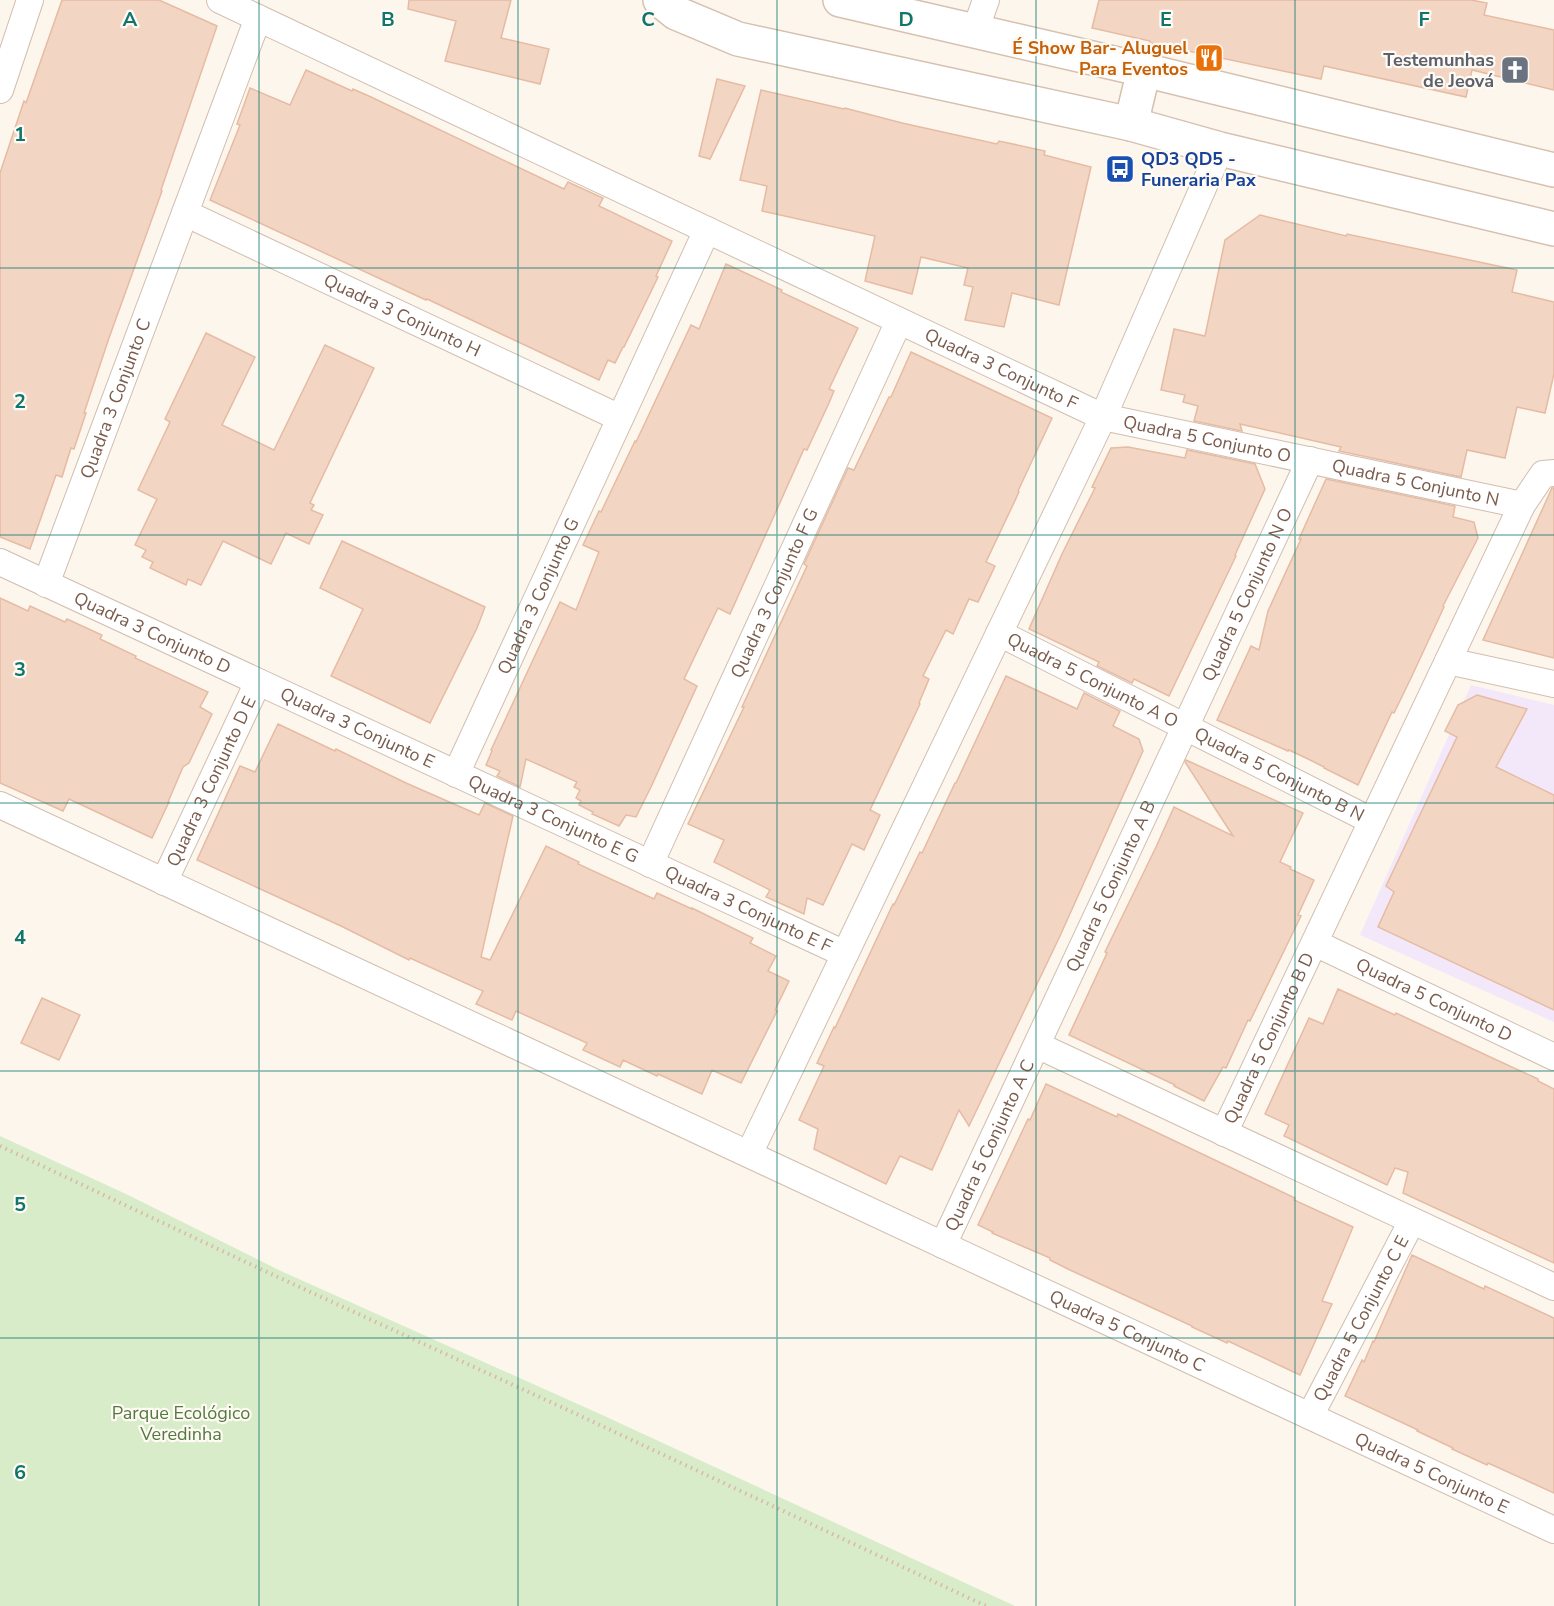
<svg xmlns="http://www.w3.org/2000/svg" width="1554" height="1606" font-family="'Nunito Sans',sans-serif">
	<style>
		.education { fill: #f3e8fa }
		.green { fill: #d8ecc9 }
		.building { fill: #f3d5c3; stroke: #e6bba3; stroke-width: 1.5 }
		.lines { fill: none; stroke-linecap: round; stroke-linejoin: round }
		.street-casing { stroke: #d1beb0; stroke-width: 28 }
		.secondary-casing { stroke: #d6c0b0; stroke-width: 36 }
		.path { stroke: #d9b8a5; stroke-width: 4; stroke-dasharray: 1.5 4.5; stroke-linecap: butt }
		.street { stroke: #fff; stroke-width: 26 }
		.secondary { stroke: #fff; stroke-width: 33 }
		.grid { fill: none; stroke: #0f766e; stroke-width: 1.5; stroke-opacity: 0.55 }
		.labels { text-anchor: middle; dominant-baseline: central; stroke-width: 4.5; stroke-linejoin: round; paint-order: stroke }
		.food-label { font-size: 18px; font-weight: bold; fill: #c56008; stroke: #fffaf3; text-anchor: end }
		.worship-label { font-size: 18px; font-weight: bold; fill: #5b616d; stroke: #fffaf3; text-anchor: end }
		.transit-label { font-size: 18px; font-weight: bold; fill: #164399; stroke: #fffaf3; text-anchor: start }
		.street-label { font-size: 18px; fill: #7a5c4d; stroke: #fffaf3 }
		.park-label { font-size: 18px; fill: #537a41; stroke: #fffaf3 }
		.grid-label { font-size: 20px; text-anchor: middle; font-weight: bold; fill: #0f766e; stroke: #fffaf3; stroke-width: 4.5; stroke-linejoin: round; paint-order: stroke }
	</style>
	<rect width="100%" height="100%" fill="#fdf6ec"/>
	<path class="education" d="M1471 685 1554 705V1022L1360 935Z"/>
	<path class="green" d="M0 1136 126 1194 281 1271 600 1414 1015 1606H0Z"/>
	<g class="building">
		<path d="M62 0H159L217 26 161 190 162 191 109 338 84 413H86L74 449 71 448 62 477 56 475 30 549 0 537V173L24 101 26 103Z"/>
		<path d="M409 0H511L501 38 549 49 540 84 445 61 456 21 408 9Z"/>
		<path d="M1099 0H1471L1487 3 1484 15 1554 30V90L1472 70 1466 97 1324 66 1321 79 1150 43V41L1092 28Z"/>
		<path d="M306 70 352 91 353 89 371 97 564 189 568 182 603 198 599 206 672 241 656 276 658 277 624 347H623L615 363 608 360 599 380 427 299 426 300 210 200 240 125 237 124 250 88 290 105Z"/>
		<path d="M717 79 745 86 710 159 699 156Z"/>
		<path d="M761 90 844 109 845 108 902 123 997 144 999 141 1045 151 1044 155 1091 167 1059 305 1012 293 1004 327 965 320 973 287 964 285 968 268 921 257 912 294 865 281 875 236 762 211 767 186 740 180Z"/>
		<path d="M1260 215 1346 236 1347 234 1517 270 1512 292 1554 302V374L1545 413 1517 407 1505 458 1467 450 1461 477 1339 451 1341 447 1240 424 1242 431 1194 421 1198 406 1183 402 1185 395 1161 390 1174 329 1205 336 1225 240Z"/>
		<path d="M726 264 782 290 781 292 858 328 829 389 834 391 829 403 807 450 804 449 730 614 718 608 684 679 697 686 651 787 636 817 626 815 619 826 592 814 593 812 579 805 581 801 576 798 580 790 574 787 577 782 526 759 520 787 497 776 500 771 486 765 492 751 491 750 560 602 576 610 599 552 583 545 599 511 601 512 635 441 636 442 691 325 699 329Z"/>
		<path d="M206 333 255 357 222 425 274 450 325 345 374 368 310 503 314 505 311 510 323 515 309 544 286 533 271 564 223 541 201 585 188 579 186 585 150 568 153 562 142 557 146 550 135 545 157 499 138 490 170 422 165 419Z"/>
		<path d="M911 352 1052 418 1018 491 1019 492 986 562 995 566 978 602 969 599 953 634 946 630 923 676 929 679 919 703 920 704 870 810 880 815 864 850 852 844 823 905 807 898 804 914 766 897 770 890 714 862 724 840 688 824 744 707H742L807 566 804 564 848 468 854 470 889 397H891Z"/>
		<path d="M1128 447 1185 458 1187 450 1255 464 1265 489 1235 555 1236 556 1169 696 1134 679 1132 683 1097 666 1099 662 1029 629 1062 554 1095 488 1092 487 1111 448Z"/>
		<path d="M1326 479 1455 506 1453 517 1474 522 1478 538 1443 606 1444 607 1411 678 1394 713 1392 712 1358 785 1324 768V767L1306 758 1289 750 1288 751 1217 720 1251 646 1259 650 1268 611 1301 539H1299Z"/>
		<path d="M1552 488H1554V658L1483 640Z"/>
		<path d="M342 541 485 607 477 628 430 723 331 676 363 609 320 588Z"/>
		<path d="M0 598 28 611 30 606 65 622 67 619 102 635 100 639 136 656 135 658 208 692 200 707 212 714 189 763 183 767 168 802H169L152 838 69 799 63 811 0 783Z"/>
		<path d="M1006 676 1077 709 1084 693 1120 711 1113 726 1139 739 1143 751 1060 936 969 1126 959 1110 932 1170 900 1156 886 1184 814 1149 818 1129 799 1120 824 1066 817 1063 834 1027 835 1028 893 904 894 905 920 852 922 853 955 783H956Z"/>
		<path d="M1477 695 1527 709 1496 767 1554 795V1010L1378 927 1394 892 1386 886 1457 737 1445 731 1458 705Z"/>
		<path d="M278 724 335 751 336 749 406 783 479 815 485 803 513 816 481 957 490 960 546 846 579 862 578 864 654 899 657 893 692 909V908L753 938 750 943 776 956 768 971 789 981 775 1010 777 1011 741 1083 712 1070 702 1094 658 1074 657 1076 623 1060 620 1067 583 1050 587 1043 516 1011 512 1020 476 1004 483 991 410 958 409 960 341 926 197 860 240 766 255 772Z"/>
		<path d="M1186 760 1303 813 1280 862 1291 867 1290 869 1314 880 1298 915 1301 916 1250 1021 1248 1020 1226 1068 1223 1067 1204 1101 1174 1086 1175 1085 1069 1035 1107 953 1105 952 1156 847 1174 807 1233 836 1185 762Z"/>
		<path d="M1338 989 1395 1015 1396 1013 1473 1049 1538 1079V1081L1554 1089V1263L1403 1193 1408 1172 1395 1168 1387 1185 1284 1136 1289 1125 1265 1114 1309 1018 1323 1024Z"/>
		<path d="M42 998 80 1015 59 1060 21 1043Z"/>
		<path d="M1046 1084 1117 1117 1118 1114 1295 1198 1294 1200 1353 1227 1322 1301 1332 1304 1300 1375 1228 1341 1227 1343 1192 1327V1326L1070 1270 1050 1260V1258L992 1233 993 1232 978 1225 1028 1119 1030 1120Z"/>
		<path d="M1412 1255 1484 1289 1485 1286 1554 1318V1493L1488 1463 1487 1465 1452 1449 1453 1448 1417 1431 1418 1430 1345 1396 1362 1360 1364 1362 1373 1341 1374 1342Z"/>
	</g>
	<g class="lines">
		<g class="street-casing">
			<g id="street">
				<path id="s1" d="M220 0 1103 417 1522 505"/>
				<path d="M975 31 986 0"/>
				<path d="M0 90 30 0"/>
				<path id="s2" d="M185 213 620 418"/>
				<path id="s3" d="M0 562 845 954"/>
				<path id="s4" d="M46 584 258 18"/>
				<path id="s5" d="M999 633 1372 821"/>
				<path d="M1448 661 1554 684"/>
				<path id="s6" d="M456 774 707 230"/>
				<path id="s7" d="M0 805 1554 1530"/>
				<path id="s8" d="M650 864 899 321"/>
				<path id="s9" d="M164 882 258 682"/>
				<path id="s10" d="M1315 943 1554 1057"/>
				<path d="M1037 1045 1554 1287"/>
				<path id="s11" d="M1224 1133 1522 505 1543 474 1554 473"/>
				<path d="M749 1154 1103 417 1220 149"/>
				<path id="s12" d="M943 1245 1310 460"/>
				<path id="s13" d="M1310 1416 1412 1221"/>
			</g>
		</g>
		<g class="secondary-casing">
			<g id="secondary">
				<path d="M660 0 676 13 738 39 1131 124 1220 149 1554 229"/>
				<path d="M840 0 1144 70 1554 170"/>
				<path d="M1131 124 1144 70"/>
			</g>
		</g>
		<path class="path" d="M0 1146 269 1273 570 1411 986 1606"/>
		<use href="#street" class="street"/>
		<use href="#secondary" class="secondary"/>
	</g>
	<path class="grid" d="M259 0V1606M518 0V1606M777 0V1606M1036 0V1606M1295 0V1606M0 268H1554M0 535H1554M0 803H1554M0 1071H1554M0 1338H1554"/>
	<defs>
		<g id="restaurant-square" transform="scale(1.5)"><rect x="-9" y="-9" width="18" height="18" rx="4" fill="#e8710a" stroke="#fffaf3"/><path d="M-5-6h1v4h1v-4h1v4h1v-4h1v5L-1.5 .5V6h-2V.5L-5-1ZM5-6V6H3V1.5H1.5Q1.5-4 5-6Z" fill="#fff"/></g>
		<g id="church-square" transform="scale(1.5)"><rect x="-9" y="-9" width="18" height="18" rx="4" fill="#6b7280" stroke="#fffaf3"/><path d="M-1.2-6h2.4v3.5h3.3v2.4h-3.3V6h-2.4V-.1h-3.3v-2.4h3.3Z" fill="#fff"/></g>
		<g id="bus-square" transform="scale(1.5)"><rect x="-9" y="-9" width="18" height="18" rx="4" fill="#1a4fb4" stroke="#fffaf3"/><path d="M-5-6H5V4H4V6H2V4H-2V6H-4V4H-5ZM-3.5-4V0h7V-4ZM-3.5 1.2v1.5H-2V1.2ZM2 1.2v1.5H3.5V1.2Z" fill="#fff"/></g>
	</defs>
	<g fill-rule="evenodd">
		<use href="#restaurant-square" x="1209" y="58"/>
		<use href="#church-square" x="1515" y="70"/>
		<use href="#bus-square" x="1120" y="169"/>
	</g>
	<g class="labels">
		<g class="food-label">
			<text x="1188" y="48">É Show Bar- Aluguel<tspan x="1188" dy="21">Para Eventos</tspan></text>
		</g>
		<g class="worship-label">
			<text x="1494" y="60">Testemunhas<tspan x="1494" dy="21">de Jeová</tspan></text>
		</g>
		<g class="transit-label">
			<text x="1141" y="159">QD3 QD5 -<tspan x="1141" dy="21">Funeraria Pax</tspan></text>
		</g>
		<g class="street-label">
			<text stroke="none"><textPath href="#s2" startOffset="240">Quadra 3 Conjunto H</textPath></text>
			<text stroke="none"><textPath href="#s1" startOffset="864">Quadra 3 Conjunto F</textPath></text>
			<text stroke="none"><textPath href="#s4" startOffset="198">Quadra 3 Conjunto C</textPath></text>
			<text stroke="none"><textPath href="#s1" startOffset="1083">Quadra 5 Conjunto O</textPath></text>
			<text stroke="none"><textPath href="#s1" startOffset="1296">Quadra 5 Conjunto N</textPath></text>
			<text stroke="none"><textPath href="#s8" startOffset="298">Quadra 3 Conjunto F G</textPath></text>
			<text stroke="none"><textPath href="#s12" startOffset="718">Quadra 5 Conjunto N O</textPath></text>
			<text stroke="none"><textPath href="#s6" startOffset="196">Quadra 3 Conjunto G</textPath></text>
			<text stroke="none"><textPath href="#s3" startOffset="168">Quadra 3 Conjunto D</textPath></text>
			<text stroke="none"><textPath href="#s5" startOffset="105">Quadra 5 Conjunto A O</textPath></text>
			<text stroke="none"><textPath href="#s3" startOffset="394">Quadra 3 Conjunto E</textPath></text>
			<text stroke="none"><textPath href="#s5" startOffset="314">Quadra 5 Conjunto B N</textPath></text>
			<text stroke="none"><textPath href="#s9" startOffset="111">Quadra 3 Conjunto D E</textPath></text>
			<text stroke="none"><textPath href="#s3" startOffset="610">Quadra 3 Conjunto E G</textPath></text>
			<text stroke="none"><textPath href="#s12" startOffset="396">Quadra 5 Conjunto A B</textPath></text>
			<text stroke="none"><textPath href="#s3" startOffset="825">Quadra 3 Conjunto E F</textPath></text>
			<text stroke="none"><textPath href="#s10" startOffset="132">Quadra 5 Conjunto D</textPath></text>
			<text stroke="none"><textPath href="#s11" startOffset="105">Quadra 5 Conjunto B D</textPath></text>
			<text stroke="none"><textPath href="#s12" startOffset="110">Quadra 5 Conjunto A C</textPath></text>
			<text stroke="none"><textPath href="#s13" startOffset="110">Quadra 5 Conjunto C E</textPath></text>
			<text stroke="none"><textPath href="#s7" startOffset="1244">Quadra 5 Conjunto C</textPath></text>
			<text stroke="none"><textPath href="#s7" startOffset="1580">Quadra 5 Conjunto E</textPath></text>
		</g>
		<g class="park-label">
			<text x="181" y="1413">Parque Ecológico<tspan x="181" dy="21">Veredinha</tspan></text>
		</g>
	</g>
	<g class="grid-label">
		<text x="130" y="26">A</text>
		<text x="388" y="26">B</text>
		<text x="648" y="26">C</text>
		<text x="906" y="26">D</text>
		<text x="1166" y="26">E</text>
		<text x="1424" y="26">F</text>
		<text x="20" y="141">1</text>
		<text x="20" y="408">2</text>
		<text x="20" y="676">3</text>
		<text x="20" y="944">4</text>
		<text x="20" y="1211">5</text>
		<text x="20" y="1479">6</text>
	</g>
</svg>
